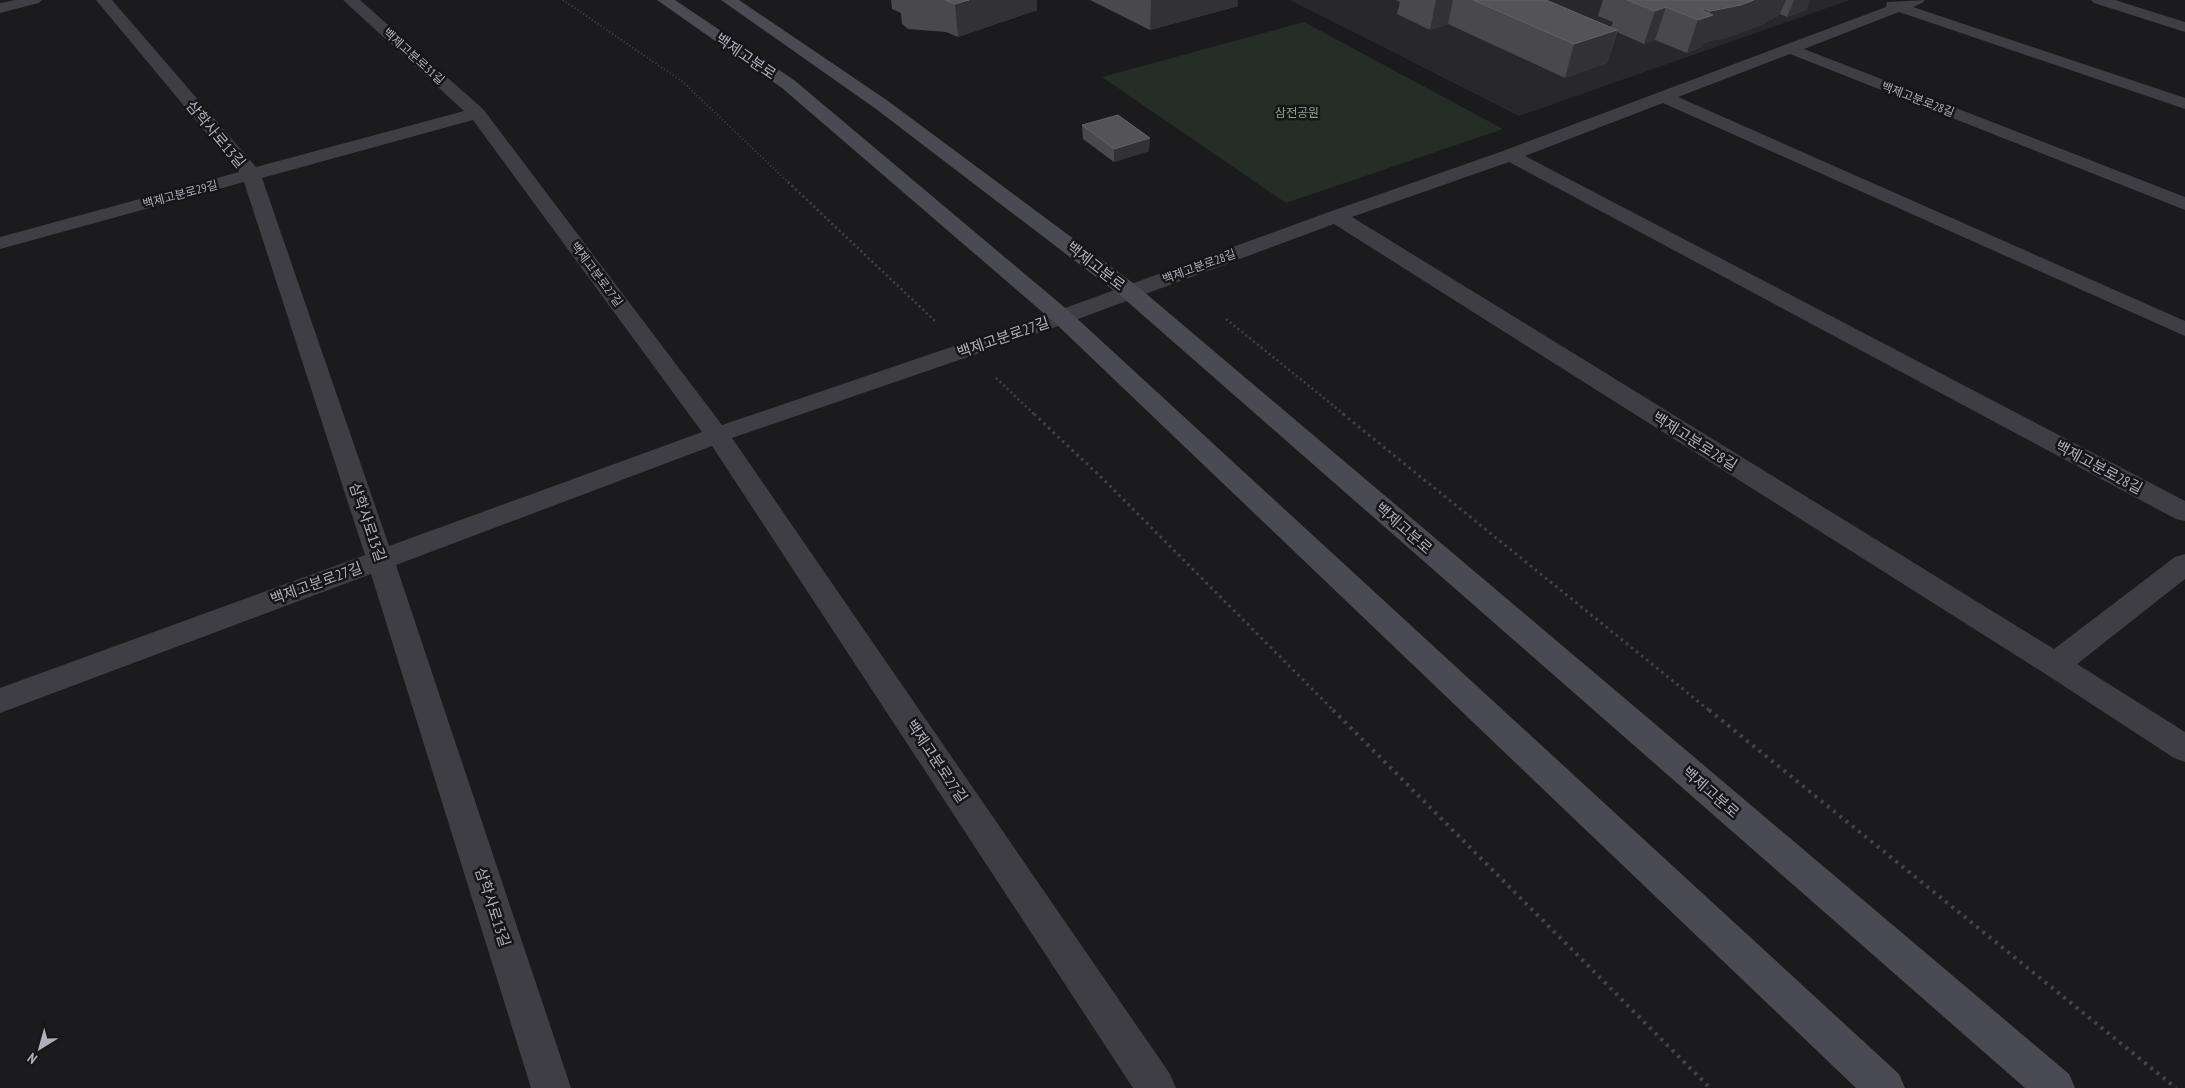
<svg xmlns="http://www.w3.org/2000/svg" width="2185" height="1088" font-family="'PT Sans Narrow','Noto Sans KR',sans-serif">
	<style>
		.built { fill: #28272a }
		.green { fill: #252d27 }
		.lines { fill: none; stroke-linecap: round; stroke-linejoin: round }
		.path-far3 { stroke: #424249; stroke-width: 2; stroke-dasharray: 1 2.5; stroke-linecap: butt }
		.path-far2 { stroke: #424249; stroke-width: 2.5; stroke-dasharray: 2 3; stroke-linecap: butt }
		.path-far1 { stroke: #424249; stroke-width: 3; stroke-dasharray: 2.5 4; stroke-linecap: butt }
		.path { stroke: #424249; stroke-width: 4; stroke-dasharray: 3 5; stroke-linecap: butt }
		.street { fill: #3e3e44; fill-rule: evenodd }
		.secondary { fill: #4a4a52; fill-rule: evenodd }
		.wall { fill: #49484c }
		.shaded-wall { fill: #323134 }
		.building { fill: #545358; stroke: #626168 }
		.labels { text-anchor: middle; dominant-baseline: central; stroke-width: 5; stroke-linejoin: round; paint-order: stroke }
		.far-street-label { font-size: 12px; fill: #aeafbc; stroke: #161618 }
		.far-park-label { font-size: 12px; fill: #86a68f; stroke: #161618 }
		.street-label { font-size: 15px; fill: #aeafbc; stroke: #161618 }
	</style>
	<rect width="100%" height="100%" fill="#1b1b1d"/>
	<path class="built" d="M1290 0H1850L1519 116Z"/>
	<path class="green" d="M1304 22 1503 129 1286 203 1102 77Z"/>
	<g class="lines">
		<path class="path-far3" d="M563 0 683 82 789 183"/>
		<g class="path-far2">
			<path d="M788 182 935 321"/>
			<path d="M1226 319 1345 415"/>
			<path d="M996 378 1035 415"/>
		</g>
		<g class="path-far1">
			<path d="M1034 414 1103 479 1334 711"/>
			<path d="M1343 414 1710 711"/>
		</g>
		<g class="path">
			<path d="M1333 710 1710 1088"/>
			<path d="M1709 710 2176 1088"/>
		</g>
		<g class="street">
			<path d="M15 0H42L39 3 0 13V3Z"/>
			<path d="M96 0H112L256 167 464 111 343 0H360L483 109 722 425 1054 312 1329 212 1503 151 1886 7 1887 2 1925 0 1922 3 1913 7 2185 98V109L1899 12 1804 49 2185 197V210L1790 54 1678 97 2185 321V336L1663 103 1525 156 2185 501V521L2176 519 1509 162 1352 217 2054 649 2175 557 2185 554V579L2077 664 2185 732V762L2174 758 2044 673 1334 224 1070 322 732 438 1170 1074 1176 1088H1133L712 446 396 565 571 1088H531L371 574 0 713V688L365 555 244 182 0 249V237L239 172ZM473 120 702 432 389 546 262 178Z"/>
			<path d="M2091 0H2115L2185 22V32L2094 3Z"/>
		</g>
		<g class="secondary">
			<path d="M657 0H675L794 80 1070 312 1899 1074 1905 1088H1856L1054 322 782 88Z"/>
			<path d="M721 0H739L888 101 1137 286 2069 1074 2075 1088H2025L1121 296 876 109Z"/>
		</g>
	</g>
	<g class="wall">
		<path d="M891 0H1037V10L958 37 946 32 908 29 902 24 901 13 892 9Z"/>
		<path d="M1090 0H1238V6L1150 30Z"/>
		<path d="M1396 0H1546L1611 27 1613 22 1598 16 1603 0H1810L1806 10 1787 17 1780 14 1764 24 1729 37 1703 43 1701 47 1687 53 1655 40 1644 44 1617 32 1607 63 1565 78 1448 24 1430 30 1397 14 1400 2Z"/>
		<path d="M1082 125 1149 151 1114 162 1083 139Z"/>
	</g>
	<g class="shaded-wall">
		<path d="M969 0H1037V10L958 37 955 4Z"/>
		<path d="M1151 0H1238V6L1150 30Z"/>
		<path d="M1436 0H1453L1448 24 1430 30Z"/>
		<path d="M1754 0H1786L1780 14 1764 24 1729 37 1703 43 1701 47 1687 53 1701 10 1706 9 1702 18 1709 16 1711 11Z"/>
		<path d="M1794 0H1810L1806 10 1787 17Z"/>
		<path d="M1666 7 1655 40 1644 44 1655 11Z"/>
		<path d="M1617 30 1607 63 1565 78 1574 44Z"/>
		<path d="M1150 138 1149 151 1114 162V149Z"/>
	</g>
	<g class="building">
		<path d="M945 0H969L955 4Z"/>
		<path d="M1473 0H1546L1617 30 1574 44Z"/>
		<path d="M1627 0H1754L1741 5 1711 11 1706 9 1701 10 1713 15 1698 20 1666 7 1655 11Z"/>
		<path d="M1118 115 1150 138 1114 149 1082 125Z"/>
	</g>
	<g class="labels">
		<g class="far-street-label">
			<text transform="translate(414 56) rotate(42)">백제고분로31길</text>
			<text transform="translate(1918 99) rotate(21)">백제고분로28길</text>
			<text transform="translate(180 194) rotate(-15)">백제고분로29길</text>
			<text transform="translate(1199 266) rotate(-20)">백제고분로28길</text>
			<text transform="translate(597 274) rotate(53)">백제고분로27길</text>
		</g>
		<g class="far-park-label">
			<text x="1297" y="112">삼전공원</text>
		</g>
		<g class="street-label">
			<text transform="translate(746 56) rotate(34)">백제고분로</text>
			<text transform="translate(216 134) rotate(50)">삼학사로13길</text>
			<text transform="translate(1096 266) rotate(38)">백제고분로</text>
			<text transform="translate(1003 337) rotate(-19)">백제고분로27길</text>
			<text transform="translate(1695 441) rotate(32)">백제고분로28길</text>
			<text transform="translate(2099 467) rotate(28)">백제고분로28길</text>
			<text transform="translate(368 522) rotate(71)">삼학사로13길</text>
			<text transform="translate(1404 528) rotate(41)">백제고분로</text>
			<text transform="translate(316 583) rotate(-20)">백제고분로27길</text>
			<text transform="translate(937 761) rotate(56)">백제고분로27길</text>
			<text transform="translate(1711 792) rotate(41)">백제고분로</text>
			<text transform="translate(493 907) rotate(72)">삼학사로13길</text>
		</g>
	</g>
	<g transform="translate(40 1048) rotate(217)" stroke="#161618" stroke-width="4" paint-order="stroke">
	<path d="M0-4L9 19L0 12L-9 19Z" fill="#aeafbc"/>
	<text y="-8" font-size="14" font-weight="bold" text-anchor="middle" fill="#aeafbc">N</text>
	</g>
</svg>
